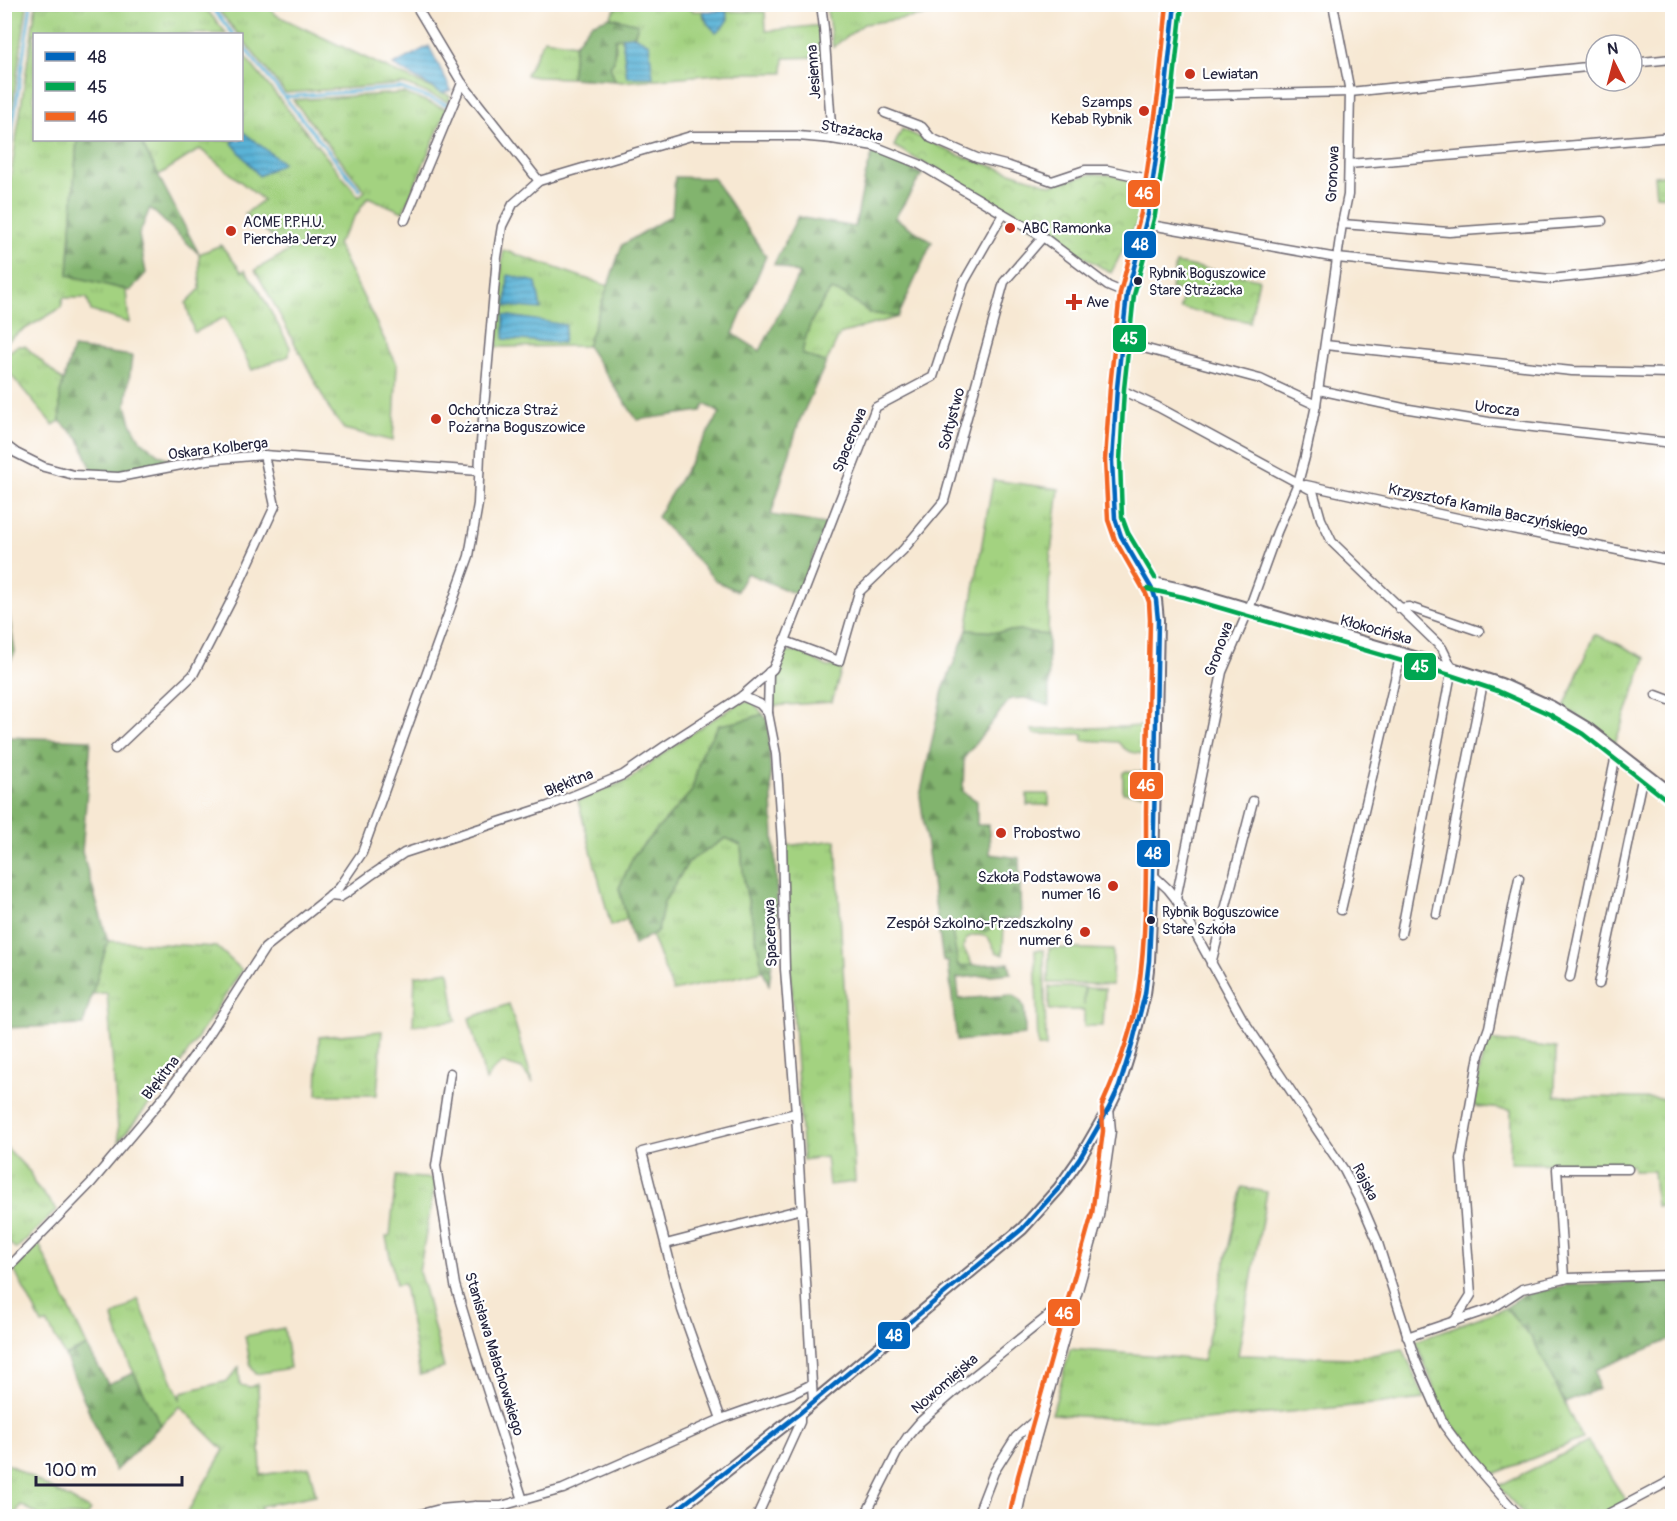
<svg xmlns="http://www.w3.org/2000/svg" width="1677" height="1521" font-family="Pangolin,sans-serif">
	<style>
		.grass { fill: url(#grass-tufts); stroke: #627a5e; stroke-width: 1.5 }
		.forest { fill: url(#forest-firs); stroke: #526b54; stroke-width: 1.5 }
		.park { fill: url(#park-crowns); stroke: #627a5e; stroke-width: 1.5 }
		.pitch { fill: #a3d280; stroke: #627a5e; stroke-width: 1.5 }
		.water { fill: url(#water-rules); stroke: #3e6a89; stroke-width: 1.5 }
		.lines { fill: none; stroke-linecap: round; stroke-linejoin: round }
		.stream { stroke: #5ab3d7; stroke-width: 3 }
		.minor-casing { stroke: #6d6770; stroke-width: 11 }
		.tertiary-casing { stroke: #6d6770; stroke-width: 14 }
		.minor { stroke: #fff; stroke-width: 8 }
		.tertiary { stroke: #fff; stroke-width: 10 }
		.bus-1-casing { stroke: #fff; stroke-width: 9 }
		.bus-2-casing { stroke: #fff; stroke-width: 9 }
		.bus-3-casing { stroke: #fff; stroke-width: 9 }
		.bus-1 { stroke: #0065bd; stroke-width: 4.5 }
		.bus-2 { stroke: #00a651; stroke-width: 4.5 }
		.bus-3 { stroke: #f26522; stroke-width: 4.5 }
		.poi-dot { fill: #c8321e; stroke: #fff; stroke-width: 2 }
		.bus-dot { fill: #22223b; stroke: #fff; stroke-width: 2 }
		.labels { text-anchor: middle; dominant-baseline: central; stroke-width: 4.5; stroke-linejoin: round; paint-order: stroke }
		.bus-label { font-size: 14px; fill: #22223b; stroke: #fff; text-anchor: start }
		.street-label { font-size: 15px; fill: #22223b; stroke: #fff }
		.poi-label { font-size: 15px; fill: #22223b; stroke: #fff; text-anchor: start }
		.line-badge { stroke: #fff; stroke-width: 2 }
		.badge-label { font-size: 16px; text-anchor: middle; font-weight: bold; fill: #fff }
	</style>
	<defs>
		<pattern id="grass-tufts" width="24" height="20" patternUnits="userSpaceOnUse" patternTransform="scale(1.5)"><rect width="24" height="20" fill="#a3d280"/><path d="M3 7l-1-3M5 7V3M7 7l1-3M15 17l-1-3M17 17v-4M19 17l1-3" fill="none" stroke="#8cb470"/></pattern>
		<pattern id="forest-firs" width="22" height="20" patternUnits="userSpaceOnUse" patternTransform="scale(1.5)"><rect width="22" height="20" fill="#82b46e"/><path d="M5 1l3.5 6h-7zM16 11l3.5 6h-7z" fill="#6a925c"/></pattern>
		<pattern id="park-crowns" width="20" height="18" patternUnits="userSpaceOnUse" patternTransform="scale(1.5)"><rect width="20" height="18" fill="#a3d280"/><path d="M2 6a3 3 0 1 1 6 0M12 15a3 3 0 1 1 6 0" fill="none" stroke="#8cb470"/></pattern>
		<pattern id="water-rules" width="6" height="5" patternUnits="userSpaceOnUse" patternTransform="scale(1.5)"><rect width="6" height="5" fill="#5ab3d7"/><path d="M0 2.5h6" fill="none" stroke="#4a91b0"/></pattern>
	</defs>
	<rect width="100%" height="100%" fill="#fff"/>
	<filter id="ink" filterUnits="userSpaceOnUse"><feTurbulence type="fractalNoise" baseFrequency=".0167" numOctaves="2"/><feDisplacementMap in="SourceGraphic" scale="12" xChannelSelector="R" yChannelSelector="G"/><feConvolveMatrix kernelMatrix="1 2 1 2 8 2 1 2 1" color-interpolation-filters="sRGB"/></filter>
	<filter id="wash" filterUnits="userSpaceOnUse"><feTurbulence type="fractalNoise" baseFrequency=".008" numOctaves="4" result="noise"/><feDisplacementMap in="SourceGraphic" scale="24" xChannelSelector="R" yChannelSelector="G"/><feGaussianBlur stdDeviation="1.35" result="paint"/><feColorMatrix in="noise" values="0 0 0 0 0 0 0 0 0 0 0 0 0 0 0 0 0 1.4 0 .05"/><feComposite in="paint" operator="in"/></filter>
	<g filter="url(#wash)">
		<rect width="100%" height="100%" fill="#f7e8d3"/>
		<g class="grass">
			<path d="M5 4 27 5 5 159 4 5Z"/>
			<path d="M641 4 690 5 693 11H703L704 19H728L726 11 765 12 766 31 821 25 822 57 784 58 783 73H729L622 82 615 81 610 66 616 49 615 39 622 37 627 77 641 39 634 37 638 24 610 17 617 6Z"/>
			<path d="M36 5H207V10L227 34H34V140H77L68 275 126 290 129 323 91 311 87 298H63L61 308 20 332 5 343V215Z"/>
			<path d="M214 5H268L276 15 391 70 450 96 449 102 404 84 285 93 242 39V34H238Z"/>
			<path d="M826 5V4L1001 5 864 24 833 47Z"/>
			<path d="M544 39 575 44 571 78 536 77 526 75Z"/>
			<path d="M242 53 359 197 365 191 293 100 403 93 447 109 403 212 368 197 337 244 397 365 393 441 344 429 331 412 275 306 255 270 289 251 245 214 263 200 200 149 159 175 140 140H242Z"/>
			<path d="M1672 174V196L1656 195 1654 176Z"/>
			<path d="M221 245 242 272 245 270 259 290 290 347 289 356 252 370 225 317 194 333 186 303 200 289 199 254Z"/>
			<path d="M503 250 608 286 587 346 497 347Z"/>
			<path d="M831 290 843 294 870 313 898 317 840 334 826 363 802 354C807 326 815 312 831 290Z"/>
			<path d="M17 346H25L64 382 60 393V421L53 425 5 368V355Z"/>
			<path d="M993 480 1059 489 1050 561 1048 635 1030 633 1021 630 998 632 967 630Z"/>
			<path d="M1594 634 1616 643 1646 658 1615 743 1564 707Z"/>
			<path d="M799 651 828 667 843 664 832 702 772 706C771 686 774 669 786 653Z"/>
			<path d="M742 702H753L763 714 741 721 719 726 701 753 692 791 634 855 619 888 627 919 611 926 578 801 630 779 662 754 710 721Z"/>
			<path d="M1146 726V754C1132 753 1127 753 1118 742L1083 740V734H1034L1032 730Z"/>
			<path d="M1126 771 1146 772V794L1123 793V773Z"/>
			<rect x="1027" y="794" width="22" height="11"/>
			<path d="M726 838 741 845 744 881 763 971 673 991 651 935 658 931 664 902 689 861Z"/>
			<path d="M836 840 855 1182 829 1185 826 1157 803 1160 790 963 785 846Z"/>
			<path d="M1001 920H1004L1003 955 996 952 988 937C976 933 966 934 963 947L973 966H958L950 925 986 931Z"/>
			<path d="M108 941 217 947 242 970 173 1075 119 1141 107 993 92 994Z"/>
			<path d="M449 971 456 1021 413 1025 415 976Z"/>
			<path d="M509 1004 533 1083 522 1069 503 1063 494 1069 486 1081 469 1018Z"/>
			<path d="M382 1031 377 1095H317L319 1037Z"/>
			<path d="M1489 1040 1556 1048 1555 1096 1672 1099V1205L1656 1206 1653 1171H1633L1632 1165 1510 1163 1511 1110 1474 1106 1483 1051Z"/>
			<path d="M4 1145 30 1172 34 1183 57 1210 16 1249 5 1239Z"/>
			<path d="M396 1176 436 1179 419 1272 425 1291 444 1368 420 1375 404 1284 396 1285 386 1237 390 1236Z"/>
			<path d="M1242 1187 1267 1192 1238 1355 1356 1358 1403 1349 1425 1399 1194 1421 1107 1418 1052 1414 1070 1349 1171 1357 1203 1361Z"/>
			<path d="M39 1244 87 1346 65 1356 48 1324H42L14 1270Z"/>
			<path d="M138 1299 180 1399 182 1392 228 1381 239 1367 240 1385 250 1387 258 1384 261 1475 309 1467 316 1495 261 1506V1516H194L187 1513 224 1450 180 1406 161 1425C143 1391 122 1355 113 1317Z"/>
			<path d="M1505 1308 1533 1339 1582 1439 1491 1475 1444 1415 1416 1341Z"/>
			<path d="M284 1328 290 1368 256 1374 251 1367 245 1336Z"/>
			<path d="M1588 1442 1627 1502 1601 1516H1525L1498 1486Z"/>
			<path d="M4 1462 90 1510 86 1516H41L21 1505 14 1516H5Z"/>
		</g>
		<g class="forest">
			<path d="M610 17 638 24 634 37H622L615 39 614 61 610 66 615 81 571 78 575 44 591 24Z"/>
			<path d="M77 140H140L199 254 150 208 139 235 146 273 130 291 68 275Z"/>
			<path d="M873 152 922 174 895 218 932 242 898 317 870 313 843 294 831 290C815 312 807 326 802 354L826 363 799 422 771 515 826 524 798 595 747 573 737 591 716 581 657 517 720 413 705 404 701 411 637 420 587 346 622 245 672 215 675 177 713 178 766 256 733 334 760 351 799 274 774 264 798 216 803 218 855 227 865 177Z"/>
			<path d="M73 348 132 356 126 405 131 423 141 441 158 454 174 461 116 473 93 472 79 439 60 421V393Z"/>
			<path d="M4 583 15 652 5 672H4Z"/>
			<path d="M967 630 998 632 1021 630 1030 633 1048 635 1049 706 1025 698 1010 699 964 758 963 792 977 801V825H989L990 854 1019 858 1021 919 1001 920 986 931 951 925 958 966 1009 963 1011 973 957 978 959 999 1012 995C1029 1002 1024 1019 1025 1035L957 1041 948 962 943 961 920 796 943 690Z"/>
			<path d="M763 714 768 722 778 916 769 985 763 971 744 881 741 845 726 838 689 861 664 902 658 931 634 945 619 888 634 855 692 791 701 753 719 725 741 721Z"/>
			<path d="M5 737 91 740 82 852 108 941 83 1025 5 1028Z"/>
			<path d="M1672 1281V1339L1595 1370 1598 1389 1565 1403 1533 1339 1505 1308 1521 1296 1566 1285Z"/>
			<path d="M87 1346 108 1384 134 1373 161 1425 115 1471 65 1356Z"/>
		</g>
		<g class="park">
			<path d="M902 129 958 155 1051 185 1091 174 1113 175 1143 186 1137 223 1111 273 894 146Z"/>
			<path d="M1176 263 1259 279 1250 322 1180 308 1184 291 1171 289Z"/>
		</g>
		<g class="pitch">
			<path d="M1049 948 1113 950 1112 985 1048 983Z"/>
			<path d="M1035 950H1044L1046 1047H1038Z"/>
			<path d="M1049 987H1084V1006L1085 988 1105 989 1103 1026H1084V1010H1049Z"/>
		</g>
		<g class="water">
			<path d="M703 11H726L728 19 722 28 716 32C708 25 705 21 703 11Z"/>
			<path d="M632 36 641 39 649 44 653 77H627L622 37Z"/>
			<path d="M429 46 451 90 442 93 393 65Z"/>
			<path d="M242 131 283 163 259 176 232 143 235 140H242Z"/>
			<path d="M508 275 536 282 541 309 506 306Z"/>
			<path d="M504 315 566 325 563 343 504 339Z"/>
		</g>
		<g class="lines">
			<g class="stream">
				<path d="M209 4 233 34"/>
				<path d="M242 45 360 190"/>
				<path d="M284 97 401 88 448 105"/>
				<path d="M4 186 31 4"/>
			</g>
		</g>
	</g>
	<g filter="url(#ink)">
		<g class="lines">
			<g class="minor-casing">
				<g id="minor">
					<path d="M415 4 462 83 539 181"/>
					<path d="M821 4 824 28 832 139"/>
					<path d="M1632 63 1672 59"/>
					<path d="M1165 96 1350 92 1596 66"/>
					<path d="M885 113 922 127 931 138 977 158 1009 166 1052 181 1085 170H1108L1153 180"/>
					<path d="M1349 164 1672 137"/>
					<path d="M405 220 462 83"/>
					<path d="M1145 224 1337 258 1551 279 1638 270 1672 262"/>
					<path d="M1342 224 1449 232 1602 221"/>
					<path d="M1121 342 1260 379 1316 405"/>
					<path d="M1325 345 1572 371 1672 373"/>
					<path d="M1117 388 1158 407 1313 491 1321 519 1332 542 1442 648 1452 668 1401 934"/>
					<path d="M1319 390 1403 408 1489 422 1664 442 1672 445"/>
					<path d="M4 444 16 453 44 467 74 475 119 477 207 460 264 455 479 471"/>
					<path d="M1306 485 1467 520 1672 561"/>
					<path d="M1399 608 1409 607 1479 631"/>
					<path d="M785 641 876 407 933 377 964 282 1003 214"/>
					<path d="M1656 695 1672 701"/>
					<path d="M742 696 760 704 768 713 776 754 782 842 785 969 796 1113 813 1401"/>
					<path d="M768 713 769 672"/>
					<path d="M115 749 193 675 231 601 275 506 264 455"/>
					<path d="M1153 875 1168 889 1176 899 1242 1018 1344 1170 1362 1205 1377 1240 1415 1359 1444 1425 1470 1460 1519 1516"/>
					<path d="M330 896 340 897 348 892 370 876 404 853 548 806 623 775 665 746 742 696 773 669 785 641 839 661 859 592 903 550 944 501 1004 282 1043 237"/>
					<path d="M1176 899 1222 672 1249 609 1277 532 1298 483 1305 457 1316 405 1342 224 1348 195 1350 92 1333 4"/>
					<path d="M1341 910 1401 653"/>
					<path d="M1437 914 1484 678"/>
					<path d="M1211 964 1253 801"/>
					<path d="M1570 977 1615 760 1619 752"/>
					<path d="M1599 984 1642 779 1647 774"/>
					<path d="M450 1073 436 1166 455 1285 482 1374 523 1500"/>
					<path d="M666 1244 802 1209"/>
					<path d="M4 1272 91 1183 167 1093 206 1039 265 948 330 896 339 887 362 853 469 556 478 504 480 454 497 257 502 226 513 204 539 181 691 136H798L832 139 874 146 919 164 1043 237 1108 286 1127 294"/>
					<path d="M1564 1279 1557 1169H1628"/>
					<path d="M1454 1322 1471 1295 1461 1159 1479 1055 1489 1027 1519 878"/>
					<path d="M1407 1337 1493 1308 1522 1289 1568 1278 1672 1275"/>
					<path d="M721 1419 682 1310 642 1152 796 1113"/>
					<path d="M413 1516 440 1509 475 1506H501L563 1489 721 1419 794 1393 812 1384"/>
					<path d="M465 1516 475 1506"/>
					<path d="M757 1516 800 1422V1413"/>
					<path d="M865 1516 898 1451 908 1436 920 1422 961 1386 1058 1308 1074 1304"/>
					<path d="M977 1516 994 1472 1016 1437 1043 1413"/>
					<path d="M1017 1516 1025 1478 1099 1216 1111 1131 1109 1108"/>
					<path d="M1604 1516 1672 1480"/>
				</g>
			</g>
			<g class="tertiary-casing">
				<g id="tertiary">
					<path d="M1149 582 1185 590 1452 668 1501 684 1552 707 1587 728 1672 794"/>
					<path d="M669 1516 800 1413 1022 1229 1059 1188 1080 1158 1109 1108 1119 1087 1132 1045 1145 994 1149 961 1153 875 1158 620 1156 600 1153 591 1121 536 1115 518 1112 461 1117 388 1127 294 1148 214 1165 96 1175 4"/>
				</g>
			</g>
			<use href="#minor" class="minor"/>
			<use href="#tertiary" class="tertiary"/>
			<g class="bus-1-casing">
				<path id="bus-1" d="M669 1516 800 1413 1022 1229 1059 1188 1080 1158 1109 1108 1119 1087 1132 1045 1145 994 1149 961 1153 875 1158 620 1156 600 1153 591 1121 536 1115 518 1112 461 1117 388 1127 294 1148 214 1165 96 1175 4"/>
			</g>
			<g class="bus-2-casing">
				<g id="bus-2">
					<path d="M1155 578 1128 533 1122 517 1120 461 1124 389 1134 295 1155 215 1172 97 1182 5"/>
					<path d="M1147 589 1183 597 1450 675 1498 691 1549 714 1583 734 1667 800"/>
				</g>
			</g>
			<g class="bus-3-casing">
				<g id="bus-3">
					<path d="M1102 1105C1118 1069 1132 1032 1138 993 1147 933 1146 872 1146 811 1147 748 1149 684 1150 620L1149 602 1146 594 1115 540 1108 520 1105 460 1110 387 1120 293 1141 213 1158 95 1167 4"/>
					<path d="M1010 1514 1018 1476 1092 1214 1103 1131 1102 1109"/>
				</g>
			</g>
			<use href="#bus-1" class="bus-1"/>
			<use href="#bus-2" class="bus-2"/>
			<use href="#bus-3" class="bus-3"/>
		</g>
	</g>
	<g class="poi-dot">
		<circle cx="1190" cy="74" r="6"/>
		<circle cx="1144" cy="111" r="6"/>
		<circle cx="1010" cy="228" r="6"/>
		<circle cx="231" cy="231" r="6"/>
		<path d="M1071 293h6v6h6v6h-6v6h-6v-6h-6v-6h6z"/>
		<circle cx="436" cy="419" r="6"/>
		<circle cx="1001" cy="833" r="6"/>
		<circle cx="1113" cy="886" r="6"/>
		<circle cx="1085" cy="932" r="6"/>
	</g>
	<g class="bus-dot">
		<circle cx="1138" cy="281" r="5"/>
		<circle cx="1151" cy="920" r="5"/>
	</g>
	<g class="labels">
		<g class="bus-label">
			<text x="1149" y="273">Rybnik Boguszowice<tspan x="1149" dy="17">Stare Strażacka</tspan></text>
			<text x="1162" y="912">Rybnik Boguszowice<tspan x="1162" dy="17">Stare Szkoła</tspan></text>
		</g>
		<g class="street-label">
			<text transform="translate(814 72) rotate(-94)">Jesienna</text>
			<text transform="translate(852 131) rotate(11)">Strażacka</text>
			<text transform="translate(1333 174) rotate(-87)">Gronowa</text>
			<text transform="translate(1497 409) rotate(8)">Urocza</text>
			<text transform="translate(952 419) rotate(-75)">Sołtystwo</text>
			<text transform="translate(850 440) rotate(-68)">Spacerowa</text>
			<text transform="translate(218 449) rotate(-7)">Oskara Kolberga</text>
			<text transform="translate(1488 510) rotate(12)">Krzysztofa Kamila Baczyńskiego</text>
			<text transform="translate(1376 630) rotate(16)">Kłokocińska</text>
			<text transform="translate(1219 649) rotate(-70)">Gronowa</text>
			<text transform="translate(569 783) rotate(-22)">Błękitna</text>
			<text transform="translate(771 933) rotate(-92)">Spacerowa</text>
			<text transform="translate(161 1078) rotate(-52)">Błękitna</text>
			<text transform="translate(1365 1182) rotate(63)">Rajska</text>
			<text transform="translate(494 1354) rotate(73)">Stanisława Małachowskiego</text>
			<text transform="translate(945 1384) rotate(-41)">Nowomiejska</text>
		</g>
		<g class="poi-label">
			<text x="1202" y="74">Lewiatan</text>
			<text x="1132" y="102" text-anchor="end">Szamps<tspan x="1132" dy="17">Kebab Rybnik</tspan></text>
			<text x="243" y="222">ACME P.P.H.U.<tspan x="243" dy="17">Pierchała Jerzy</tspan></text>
			<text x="1022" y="228">ABC Ramonka</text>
			<text x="1086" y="302">Ave</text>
			<text x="448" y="410">Ochotnicza Straż<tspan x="448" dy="17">Pożarna Boguszowice</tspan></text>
			<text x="1013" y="833">Probostwo</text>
			<text x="1101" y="877" text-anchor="end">Szkoła Podstawowa<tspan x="1101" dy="17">numer 16</tspan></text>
			<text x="1073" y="923" text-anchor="end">Zespół Szkolno-Przedszkolny<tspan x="1073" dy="17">numer 6</tspan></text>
		</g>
	</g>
	<g class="line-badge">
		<rect x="1127" y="179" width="34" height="29" rx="6" fill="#f26522"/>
		<rect x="1123" y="230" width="34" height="29" rx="6" fill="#0065bd"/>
		<rect x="1112" y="324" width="35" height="29" rx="6" fill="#00a651"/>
		<rect x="1403" y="652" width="34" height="29" rx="6" fill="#00a651"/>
		<rect x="1129" y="771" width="35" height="29" rx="6" fill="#f26522"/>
		<rect x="1136" y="839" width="35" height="29" rx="6" fill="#0065bd"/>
		<rect x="1047" y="1298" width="34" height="29" rx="6" fill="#f26522"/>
		<rect x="877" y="1321" width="34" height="29" rx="6" fill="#0065bd"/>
	</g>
	<g class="badge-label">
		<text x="1144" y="199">46</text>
		<text x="1140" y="250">48</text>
		<text x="1129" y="344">45</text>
		<text x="1420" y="672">45</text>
		<text x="1146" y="791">46</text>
		<text x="1153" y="859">48</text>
		<text x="1064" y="1319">46</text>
		<text x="894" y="1341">48</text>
	</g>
	<rect width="1677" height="1521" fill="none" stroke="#fff" stroke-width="24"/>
	<rect x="33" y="33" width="210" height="108" fill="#ffffff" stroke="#a7a7b1" stroke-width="1.5"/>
	<rect x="45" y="52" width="30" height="9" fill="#0065bd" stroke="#a7a7b1" stroke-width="1.5"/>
	<text x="87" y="63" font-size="18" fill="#22223b">48</text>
	<rect x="45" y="82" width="30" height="9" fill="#00a651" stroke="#a7a7b1" stroke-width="1.5"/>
	<text x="87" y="93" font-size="18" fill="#22223b">45</text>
	<rect x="45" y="112" width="30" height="9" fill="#f26522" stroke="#a7a7b1" stroke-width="1.5"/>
	<text x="87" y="123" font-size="18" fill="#22223b">46</text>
	<g transform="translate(1614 63) rotate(354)"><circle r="28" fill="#ffffff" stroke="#a7a7b1" stroke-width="1.5"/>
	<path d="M0-4.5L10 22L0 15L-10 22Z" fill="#c8321e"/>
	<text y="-9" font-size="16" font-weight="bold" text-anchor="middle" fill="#22223b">N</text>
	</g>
	<path d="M36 1476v9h146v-9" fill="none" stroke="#22223b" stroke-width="3"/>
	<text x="45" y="1476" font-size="18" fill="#22223b" stroke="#ffffff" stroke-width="4.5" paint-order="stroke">100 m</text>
</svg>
